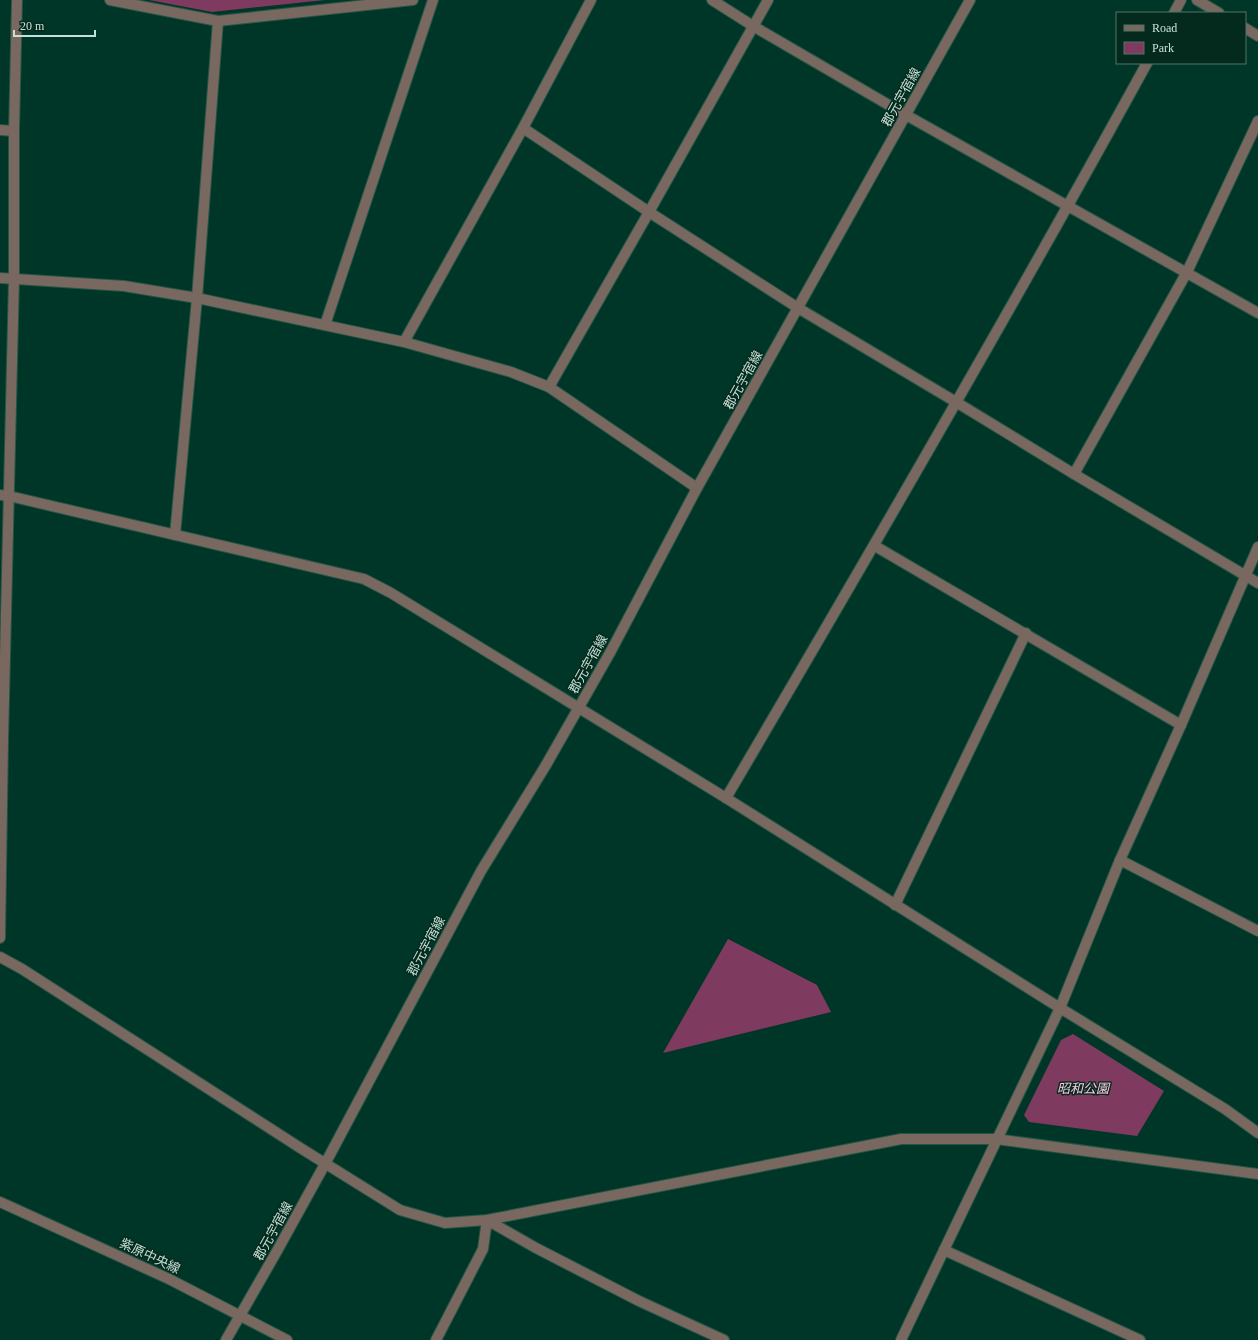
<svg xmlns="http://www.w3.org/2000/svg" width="1258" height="1340" font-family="'Times New Roman','Noto Sans JP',serif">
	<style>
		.green { fill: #7e3a5f }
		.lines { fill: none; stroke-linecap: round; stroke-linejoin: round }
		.minor-casing { stroke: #245546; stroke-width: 12 }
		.minor { stroke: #79685f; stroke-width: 10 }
		.labels { text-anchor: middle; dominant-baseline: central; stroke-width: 3; stroke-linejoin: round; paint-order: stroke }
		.street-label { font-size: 13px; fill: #c7e0d5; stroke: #042a1e }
		.park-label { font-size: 13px; font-style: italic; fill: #fec9e2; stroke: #042a1e }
	</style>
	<rect width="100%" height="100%" fill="#003627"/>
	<g class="green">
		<path d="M149 0H325L212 12Z"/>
		<path d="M728 939 817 985 831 1012 663 1053Z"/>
		<path d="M1073 1034 1164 1091 1137 1136 1029 1122 1024 1115 1061 1040Z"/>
	</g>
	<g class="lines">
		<g class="minor-casing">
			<g id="minor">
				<path d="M110 0 218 21 413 0"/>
				<path d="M712 0 753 26 906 115 1258 313"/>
				<path d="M1197 0 1219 13"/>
				<path d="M1174 13 1181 0"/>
				<path d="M1245 28 1258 36"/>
				<path d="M523 128 649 212 798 308 956 402 1074 474 1258 583"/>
				<path d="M0 130 14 131"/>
				<path d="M0 278 124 286 197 298 404 342 511 372 549 387 697 488"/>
				<path d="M325 325 433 0"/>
				<path d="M404 342 523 128 591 0"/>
				<path d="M549 387 649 212 768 0"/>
				<path d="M1074 474 1187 272 1258 121"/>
				<path d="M0 495 9 496 364 579 391 593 726 798 1060 1008 1225 1109 1258 1133"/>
				<path d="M175 535 197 298 218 21"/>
				<path d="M875 546 1181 725"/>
				<path d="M726 798C869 555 1011 311 1147 63"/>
				<path d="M1120 860 1258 931"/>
				<path d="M895 905 1026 633"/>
				<path d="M0 938 3 741 14 278V131L17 0"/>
				<path d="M0 957 22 969 302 1149 400 1210 445 1223 487 1220 901 1139H996L1258 1174"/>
				<path d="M0 1202 169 1279 287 1340"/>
				<path d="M226 1340 277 1251 325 1164 481 871 546 765 611 651 697 488 970 0"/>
				<path d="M436 1340 483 1249 487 1220 536 1248 639 1301 724 1340"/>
				<path d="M901 1340 944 1250"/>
				<path d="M1140 1340 944 1250 1060 1008 1120 860 1181 725 1258 547"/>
			</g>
		</g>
		<use href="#minor" class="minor"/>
	</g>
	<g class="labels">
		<g class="street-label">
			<text transform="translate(901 97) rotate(-61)">郡元宇宿線</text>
			<text transform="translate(743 380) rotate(-61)">郡元宇宿線</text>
			<text transform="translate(588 664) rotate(-61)">郡元宇宿線</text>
			<text transform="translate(426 946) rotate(-62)">郡元宇宿線</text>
			<text transform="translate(273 1231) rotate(-61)">郡元宇宿線</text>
			<text transform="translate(150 1256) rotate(25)">紫原中央線</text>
		</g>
		<g class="park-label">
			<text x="1083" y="1088">昭和公園</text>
		</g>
	</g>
	<rect x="1116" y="12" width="130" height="52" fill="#042a1e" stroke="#527367"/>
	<rect x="1124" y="25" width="20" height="6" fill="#79685f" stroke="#527367"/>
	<text x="1152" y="32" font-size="12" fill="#c7e0d5">Road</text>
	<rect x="1124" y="42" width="20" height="12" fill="#7e3a5f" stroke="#527367"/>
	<text x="1152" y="52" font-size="12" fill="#c7e0d5">Park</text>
	<path d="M14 30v6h81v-6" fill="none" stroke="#c7e0d5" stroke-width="2"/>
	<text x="20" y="30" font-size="12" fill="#c7e0d5" stroke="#042a1e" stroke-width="3" paint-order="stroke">20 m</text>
</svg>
